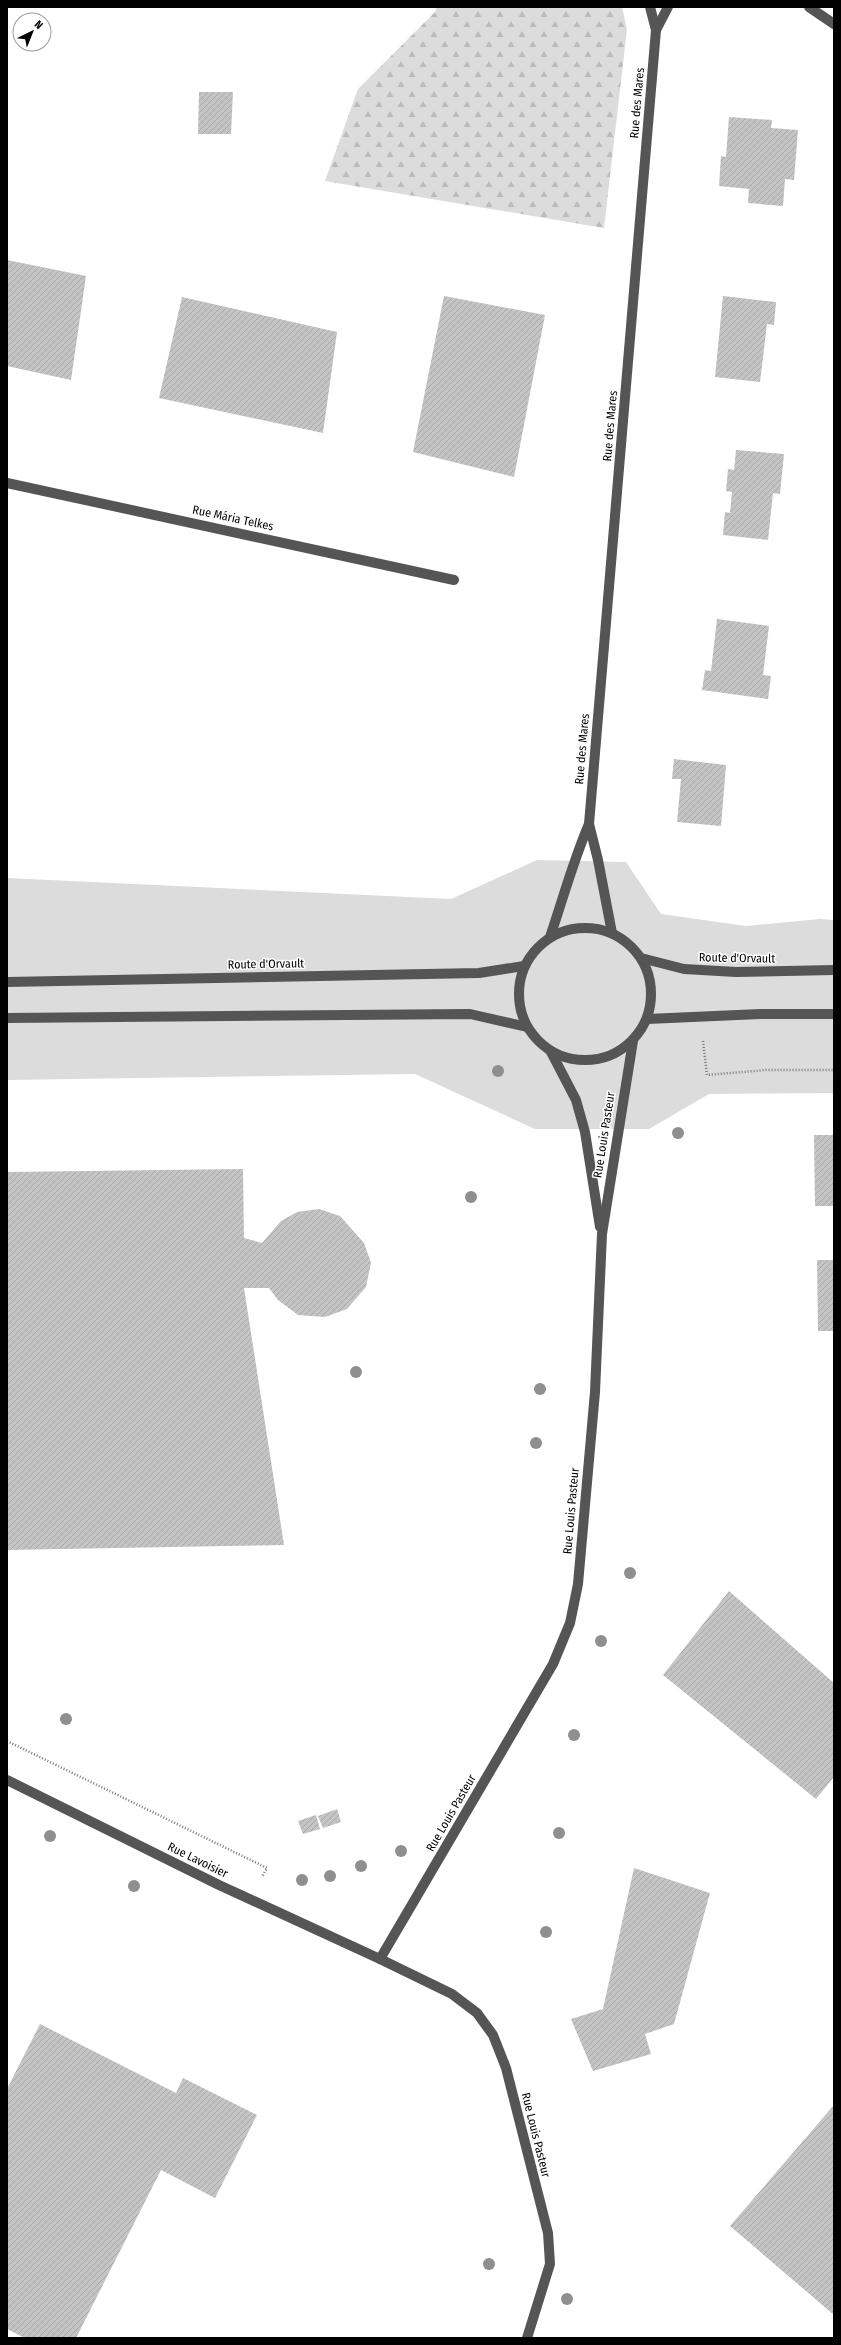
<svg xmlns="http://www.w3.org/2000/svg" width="841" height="2345" font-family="'Fira Sans Condensed',sans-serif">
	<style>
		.grass { fill: #dcdcdc }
		.forest { fill: url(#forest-firs) }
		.building { fill: url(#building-hatch) }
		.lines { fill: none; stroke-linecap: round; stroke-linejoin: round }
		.path { stroke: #777; stroke-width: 2.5; stroke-dasharray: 1 2; stroke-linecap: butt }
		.minor { stroke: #555; stroke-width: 10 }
		.tree { fill: #8f8f8f }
		.labels { text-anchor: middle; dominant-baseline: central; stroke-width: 3; stroke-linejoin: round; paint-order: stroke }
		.street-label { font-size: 12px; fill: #000; stroke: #fff }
	</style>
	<defs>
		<pattern id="forest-firs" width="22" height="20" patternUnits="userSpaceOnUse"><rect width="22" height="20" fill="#dcdcdc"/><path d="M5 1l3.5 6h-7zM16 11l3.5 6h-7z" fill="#bbb"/></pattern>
		<pattern id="building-hatch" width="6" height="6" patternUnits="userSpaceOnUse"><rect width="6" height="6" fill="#c4c4c4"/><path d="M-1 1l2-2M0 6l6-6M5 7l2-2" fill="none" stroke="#a7a7a7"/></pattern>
	</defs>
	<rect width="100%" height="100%" fill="#fff"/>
	<path class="grass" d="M537 860 626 862 661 914 746 926 820 919 834 920V1093L709 1094 649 1129H535L415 1074 7 1080V878L451 899Z"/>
	<path class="forest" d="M436 7H622L627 29 604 228 325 181 358 89 436 11Z"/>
	<g class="building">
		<path d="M199 92H233L231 134H198Z"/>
		<path d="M729 117 772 120 771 128 798 130 794 180 785 179 783 206 748 203 749 189 719 186 721 156 726 157Z"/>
		<path d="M7 260 86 276 71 380 7 366Z"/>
		<path d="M444 296 545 315 514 477 413 452Z"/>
		<path d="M723 296 776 302 774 325 767 324 760 382 715 377Z"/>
		<path d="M182 297 337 332 323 433 159 398Z"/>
		<path d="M736 450 784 454 780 494 773 493 768 540 723 535 725 512 730 513 732 492 726 491 728 469 734 470Z"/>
		<path d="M717 619 769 626 763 675 771 676 768 699 702 690 705 670 711 671Z"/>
		<path d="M674 759 726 765 721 826 677 822 681 779H672Z"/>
		<path d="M814 1135H834V1206H815Z"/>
		<path d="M243 1169 244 1238 262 1243 281 1221 297 1212 319 1209 340 1216 364 1243 371 1263 366 1287 347 1309 325 1317 298 1315 278 1300 269 1288H244L284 1545 7 1550V1172Z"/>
		<path d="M817 1260H834V1331H818Z"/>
		<path d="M729 1591 834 1683V1777L816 1799 663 1675Z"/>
		<path d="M337 1809 341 1822 323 1828 318 1816Z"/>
		<path d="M316 1815 320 1829 303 1834 298 1821Z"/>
		<path d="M634 1868 710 1893 674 2024 645 2034 651 2054 593 2071 571 2019 603 2009Z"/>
		<path d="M40 2024 176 2093 183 2078 257 2115 215 2198 161 2170 76 2338H25L7 2329V2089Z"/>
		<path d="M834 2105V2315L730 2226Z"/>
	</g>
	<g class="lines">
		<g class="path">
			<path d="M703 1041 707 1075 766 1070H834"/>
			<path d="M7 1741 267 1868 262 1877"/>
		</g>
		<g class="minor">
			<path d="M809 7 834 24"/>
			<path d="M656 30 668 7"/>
			<path d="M7 483 454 580"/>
			<path d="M589 824 598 860 612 933"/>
			<circle cx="585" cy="994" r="66"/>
			<path d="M550 937C563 899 573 861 589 824L656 30 650 7"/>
			<path d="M641 958 684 969 736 972 834 970"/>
			<path d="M7 982 479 973 524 966"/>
			<path d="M7 1018 470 1014 527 1027"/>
			<path d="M647 1019 760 1014H834"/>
			<path d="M551 1052 576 1100 585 1132 600 1227"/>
			<path d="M7 1780 219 1885 380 1959"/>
			<path d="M527 2338 550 2264 548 2233 506 2068 493 2035 477 2013 452 1994 380 1959 553 1664 570 1623 578 1584 595 1392 602 1234 633 1041"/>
		</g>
	</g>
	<g class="tree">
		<circle cx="498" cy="1071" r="6"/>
		<circle cx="678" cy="1133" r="6"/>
		<circle cx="471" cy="1197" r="6"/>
		<circle cx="356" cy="1372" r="6"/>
		<circle cx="540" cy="1389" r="6"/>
		<circle cx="536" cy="1443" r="6"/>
		<circle cx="630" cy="1573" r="6"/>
		<circle cx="601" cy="1641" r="6"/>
		<circle cx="66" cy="1719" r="6"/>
		<circle cx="574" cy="1735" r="6"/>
		<circle cx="559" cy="1833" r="6"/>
		<circle cx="50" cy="1836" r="6"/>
		<circle cx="401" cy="1851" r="6"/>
		<circle cx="361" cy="1866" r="6"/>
		<circle cx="330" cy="1876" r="6"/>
		<circle cx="302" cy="1880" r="6"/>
		<circle cx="134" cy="1886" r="6"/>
		<circle cx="546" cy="1932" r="6"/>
		<circle cx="489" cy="2264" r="6"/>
		<circle cx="567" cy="2299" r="6"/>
	</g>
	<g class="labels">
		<g class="street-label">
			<text transform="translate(637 103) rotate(-85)">Rue des Mares</text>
			<text transform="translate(610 426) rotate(-85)">Rue des Mares</text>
			<text transform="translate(233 518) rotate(12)">Rue Mária Telkes</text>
			<text transform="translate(582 749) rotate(-85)">Rue des Mares</text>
			<text transform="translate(737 958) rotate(1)">Route d'Orvault</text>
			<text transform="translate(266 964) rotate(-1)">Route d'Orvault</text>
			<text transform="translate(604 1135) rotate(-81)">Rue Louis Pasteur</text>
			<text transform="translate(571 1511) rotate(-85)">Rue Louis Pasteur</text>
			<text transform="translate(451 1813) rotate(-60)">Rue Louis Pasteur</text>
			<text transform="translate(198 1860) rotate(26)">Rue Lavoisier</text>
			<text transform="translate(536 2135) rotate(76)">Rue Louis Pasteur</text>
		</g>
	</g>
	<rect width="841" height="2345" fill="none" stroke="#000000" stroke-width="16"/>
	<g transform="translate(32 32) rotate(43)"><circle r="19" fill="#ffffff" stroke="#999999"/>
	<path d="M0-3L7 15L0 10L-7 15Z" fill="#000000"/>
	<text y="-6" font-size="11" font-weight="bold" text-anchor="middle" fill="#000000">N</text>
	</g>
</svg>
